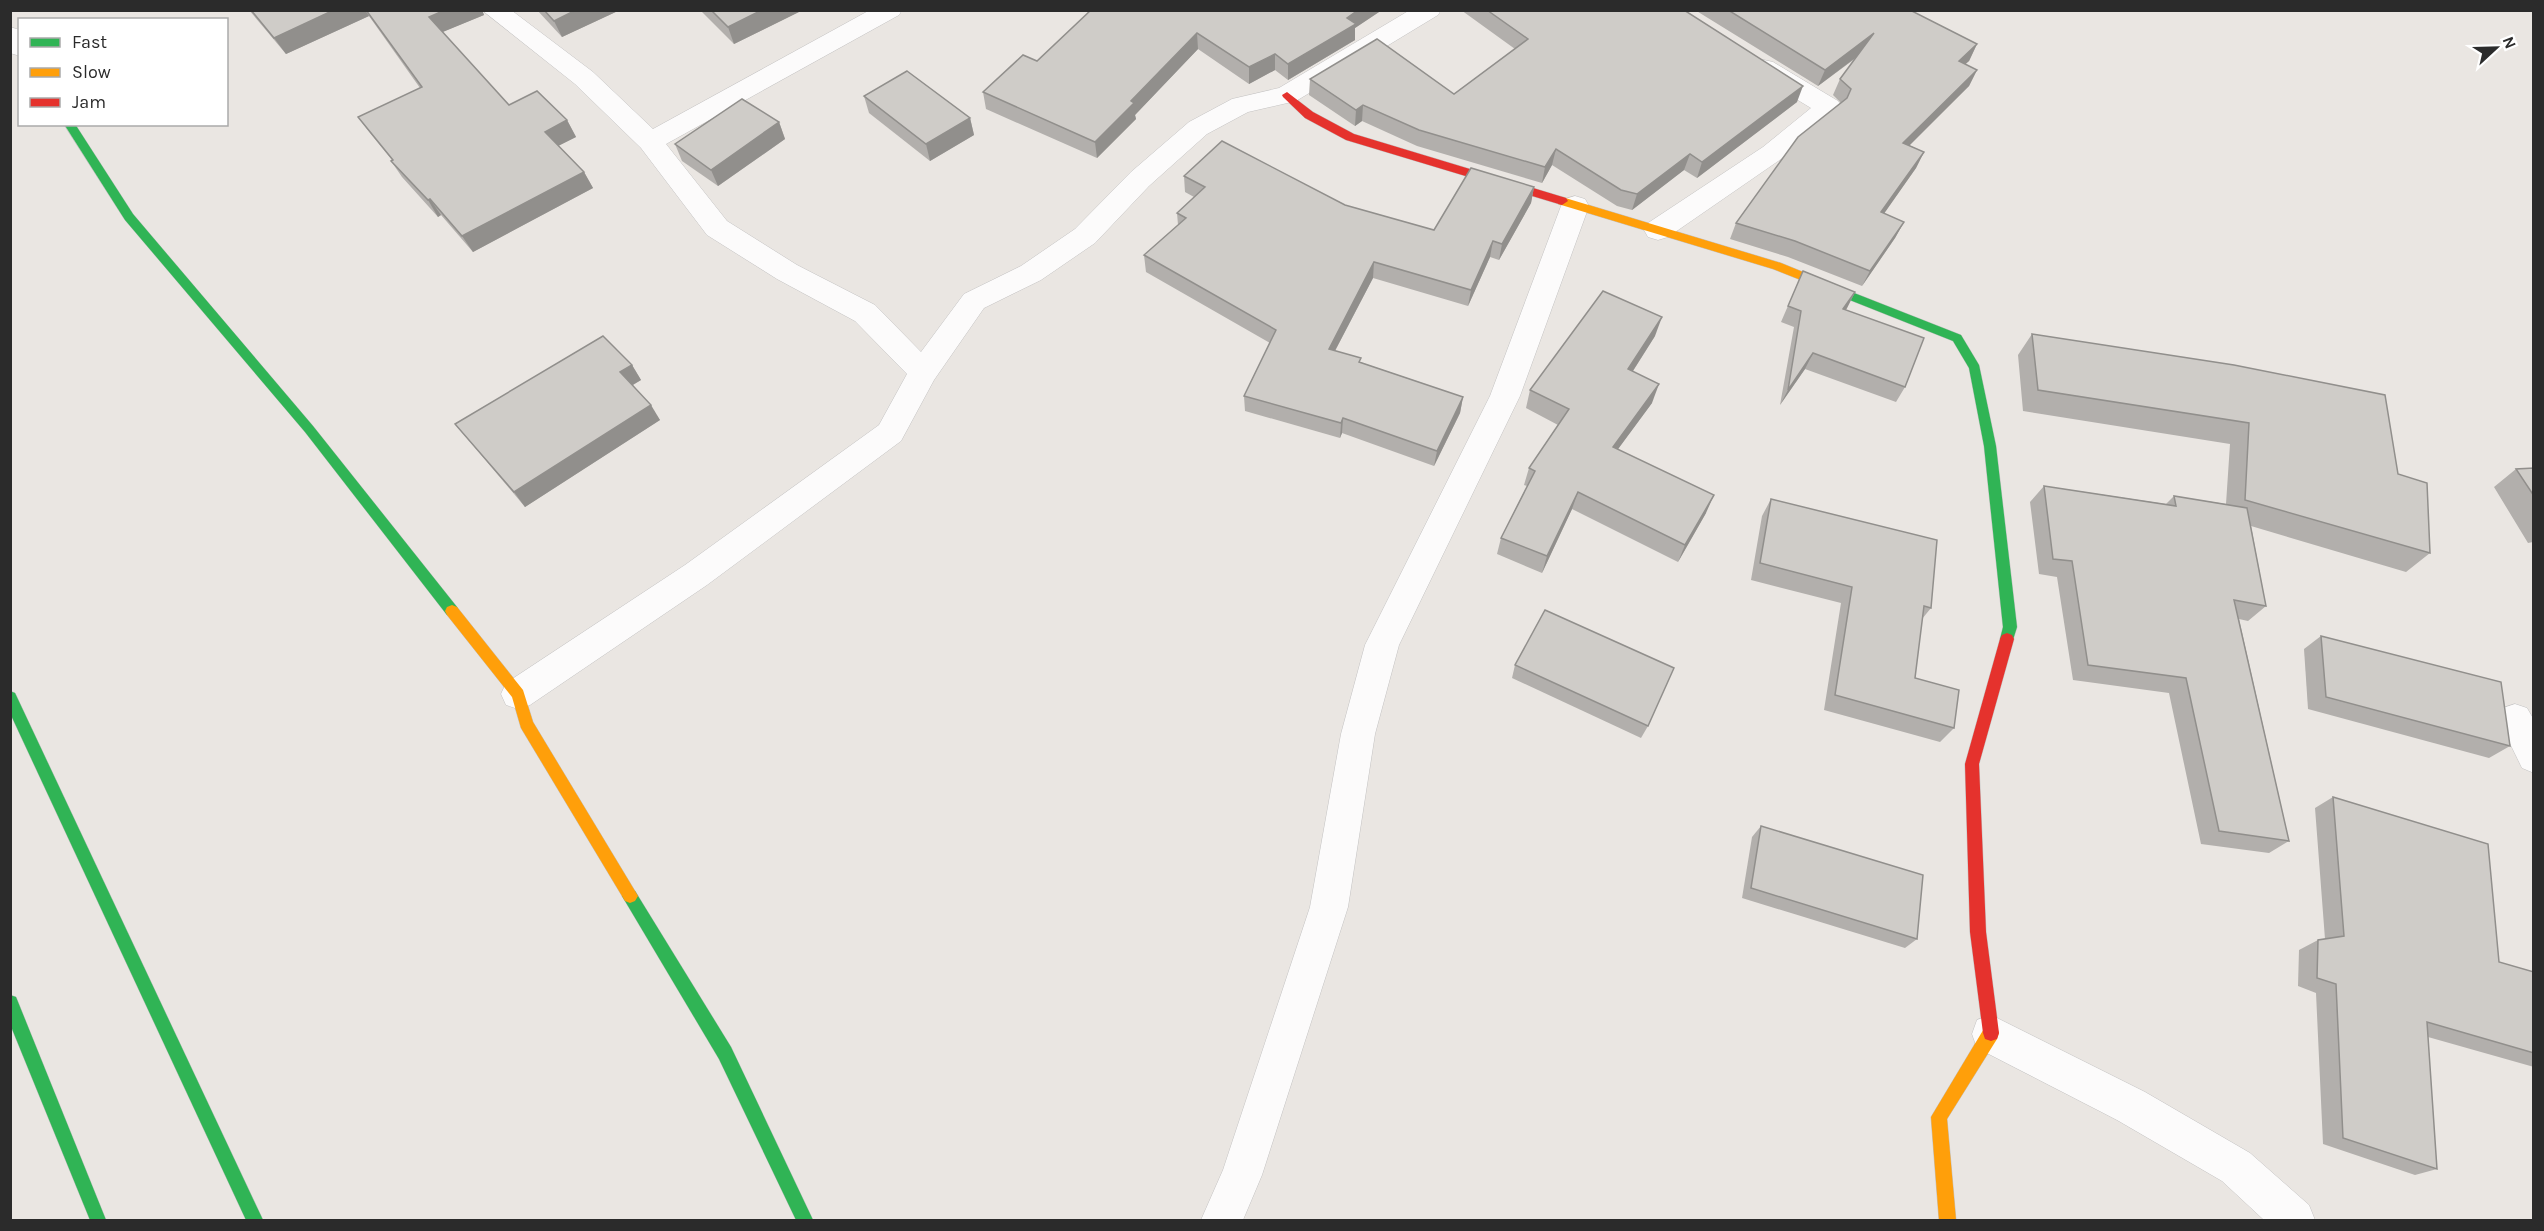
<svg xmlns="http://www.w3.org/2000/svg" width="2544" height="1231" font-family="Karla,sans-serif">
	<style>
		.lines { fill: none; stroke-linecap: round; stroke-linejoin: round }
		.street-casing { stroke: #c3c2c2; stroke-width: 1 }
		.fast-casing { stroke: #c3c2c2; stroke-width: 1 }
		.slow-casing { stroke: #c3c2c2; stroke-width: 1 }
		.jam-casing { stroke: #c3c2c2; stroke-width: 1 }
		.street { fill: #fcfbfb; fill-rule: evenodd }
		.fast { fill: #30b455; fill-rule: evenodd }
		.slow { fill: #ff9f0a; fill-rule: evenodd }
		.jam { fill: #e5322d; fill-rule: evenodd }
		.wall { fill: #b2afac }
		.shaded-wall { fill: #918f8c }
		.building { fill: #cfccc8; stroke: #918f8c; stroke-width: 1.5 }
	</style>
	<rect width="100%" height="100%" fill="#eae6e2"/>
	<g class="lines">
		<g class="street-casing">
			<g id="street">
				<path d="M482 10H511L593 72 653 129 870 10H902L899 15 666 144 727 221 797 265 875 305 921 352 964 294 1021 266 1075 229 1131 172 1189 122 1232 99 1279 88 1410 10H1441L1438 15 1296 101 1248 112 1207 134 1149 186 1095 243 1041 280 984 308 934 380 901 441 707 585 530 705 518 709 506 705 501 694 506 683 685 565 879 425 907 374 855 321 777 279 707 235 641 148 575 84Z"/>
				<path d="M10 27 20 30V56L10 53Z"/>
				<path d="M1764 60 1773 62 1838 101 1842 107 1838 113 1781 159 1668 237 1658 240 1648 237 1644 230 1648 223 1763 147 1811 108 1755 74 1751 68 1755 62Z"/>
				<path d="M1575 196 1585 199 1589 206 1520 396 1399 645 1375 734 1348 907 1262 1175 1243 1220H1201L1223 1170 1310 907 1341 734 1365 645 1490 396 1561 206 1565 199Z"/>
				<path d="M2515 704 2527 708 2534 720V773L2522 768 2498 719 2503 708Z"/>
				<path d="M1991 1015 2145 1092 2250 1153 2309 1205 2315 1220H2264L2222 1181 2117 1120 1977 1048 1972 1034 1977 1020Z"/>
			</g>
		</g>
		<g class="fast-casing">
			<g id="fast">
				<path d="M64 124H75L133 214 313 426 457 607 459 611 457 615 452 617 447 615 305 432 125 220Z"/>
				<path d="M1821 280 1961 335 1979 365 1996 446 2017 627 2012 643 2007 645 2002 643 2000 639 2003 627 1984 446 1969 368 1953 341 1817 287 1815 284Z"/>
				<path d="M10 691 15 693 263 1220H246L10 713Z"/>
				<path d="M630 889 635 891 731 1047 813 1220H796L719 1059 625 901 622 896 625 891Z"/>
				<path d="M10 995 16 997 106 1220H90L10 1024Z"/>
			</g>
		</g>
		<g class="slow-casing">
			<g id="slow">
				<path d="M1562 197 1781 263 1825 281 1827 284 1821 288 1773 269 1558 204V198Z"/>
				<path d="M452 605 457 607 523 690 533 722 635 891 638 896 635 901 630 903 625 901 521 728 512 697 447 615 445 611 447 607Z"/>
				<path d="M1991 1025 1997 1027 1999 1033 1997 1039 1947 1119 1956 1220H1939L1931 1117 1985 1027Z"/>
			</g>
		</g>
		<g class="jam-casing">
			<g id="jam">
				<path d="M1287 92 1313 112 1354 134 1566 198 1568 201 1562 205 1346 140 1305 118 1283 97 1282 95Z"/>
				<path d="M2007 633 2012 635 2014 639 1979 764 1986 932 1999 1033 1997 1039 1991 1041 1985 1039 1983 1033 1970 932 1965 764 2000 639 2002 635Z"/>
			</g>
		</g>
		<use href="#street" class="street"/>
		<use href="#fast" class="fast"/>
		<use href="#slow" class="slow"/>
		<use href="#jam" class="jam"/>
	</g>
	<g class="wall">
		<path d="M249 10H482L484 15 442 32 509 105 567 120 576 137 558 146 584 172 593 188 473 252 441 215 438 217 402 177 391 161 392 160 370 133 358 117 420 88 369 16 286 54Z"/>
		<path d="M537 10H620L562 37Z"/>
		<path d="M700 10H803L734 44Z"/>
		<path d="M1086 10H1382L1355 28V40L1288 80 1275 70 1249 84 1198 49 1135 115 1136 119 1097 158 986 109 983 92 1037 61 1088 13Z"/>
		<path d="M1461 10H1684L1797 102 1697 178 1684 170 1632 210 1617 206 1552 165 1542 183 1417 146 1362 121 1355 126 1309 95 1310 79 1454 94 1515 49Z"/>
		<path d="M1695 10H1910L1977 44 1969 61 1965 64 1977 70 1969 86 1909 145 1924 152 1916 168 1884 213 1904 222 1895 238 1862 286 1788 257 1730 239 1736 223 1841 103 1833 95 1840 79 1856 58 1818 86Z"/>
		<path d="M864 96 970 118 974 135 930 161 869 113Z"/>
		<path d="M779 122 785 139 718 186 682 161 675 144Z"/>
		<path d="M1184 176 1345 205 1434 230 1534 187 1531 203 1499 260 1490 257 1468 306 1373 278 1335 351 1360 362 1463 397 1460 413 1434 466 1342 433 1340 438 1245 411 1244 396 1270 343 1146 272 1144 255 1178 225 1177 213 1194 197 1185 192Z"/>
		<path d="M1803 271 1855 292 1846 310 1905 387 1896 402 1805 369 1780 405 1794 327 1781 322Z"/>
		<path d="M2032 334 2398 474 2430 553 2406 572 2251 526 2266 606 2248 621 2239 619 2289 841 2269 853 2201 844 2169 693 2073 680 2057 577 2039 574 2030 502 2044 486 2166 504 2174 496 2226 504 2230 444 2023 411 2018 355Z"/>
		<path d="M1655 336 1633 371 1652 403 1618 449 1706 513 1678 562 1572 509 1542 573 1497 554 1501 538 1527 486 1524 485 1529 468 1558 425 1526 408 1530 390Z"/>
		<path d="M632 365 641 380 633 385 660 420 525 507 455 424Z"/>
		<path d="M2534 468V543L2533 542 2528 543 2494 487 2516 469Z"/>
		<path d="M1771 499 1931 608 1922 619 1915 678 1954 728 1940 742 1824 710 1841 603 1751 580 1762 516Z"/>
		<path d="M2321 636 2510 746 2489 758 2308 709 2304 649Z"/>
		<path d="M1515 665 1648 726 1641 738 1512 678Z"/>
		<path d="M2333 797 2499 962 2534 972V1067L2428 1037 2437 1169 2415 1175 2323 1144 2316 993 2298 986 2299 950 2318 940 2325 939 2315 808Z"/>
		<path d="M1761 826 1917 939 1905 948 1742 898 1752 837Z"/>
	</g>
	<g class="shaded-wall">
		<path d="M334 10H365L369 16 286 54 274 38Z"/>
		<path d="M445 10H482L484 15 438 34 429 17Z"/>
		<path d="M576 10H620L562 37 554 21Z"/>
		<path d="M762 10H803L734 44 728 27Z"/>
		<path d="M1358 10H1382L1355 28V40L1288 80V64L1347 18Z"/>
		<path d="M1197 33 1198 49 1135 115 1136 119 1097 158 1095 142 1131 101Z"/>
		<path d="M1874 33 1867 49 1818 86 1825 70Z"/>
		<path d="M1977 44 1969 61 1951 77 1959 61Z"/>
		<path d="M1275 54V70L1249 84V67Z"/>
		<path d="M1977 70 1969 86 1896 159 1903 143Z"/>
		<path d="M1803 86 1797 102 1697 178 1702 162Z"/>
		<path d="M1363 105 1362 121 1355 126 1356 110Z"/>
		<path d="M970 118 974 135 930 161 926 144Z"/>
		<path d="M567 120 576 137 554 148 545 132Z"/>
		<path d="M779 122 785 139 718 186 711 170Z"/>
		<path d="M1556 149 1552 165 1542 183 1545 167Z"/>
		<path d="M1924 152 1916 168 1874 228 1881 212Z"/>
		<path d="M1690 154 1684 170 1632 210 1637 194Z"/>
		<path d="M584 172 593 188 473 252 462 236Z"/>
		<path d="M1534 187 1531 203 1499 260 1502 244Z"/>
		<path d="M430 199 441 215 438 217 428 200Z"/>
		<path d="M1904 222 1895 238 1862 286 1870 271Z"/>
		<path d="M1493 241 1490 257 1468 306 1471 290Z"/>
		<path d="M1374 262 1373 278 1328 364 1329 349Z"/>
		<path d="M1855 292 1847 308 1835 325 1843 309Z"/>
		<path d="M1662 317 1655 336 1622 388 1628 369Z"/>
		<path d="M1813 353 1805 369 1780 405 1788 390Z"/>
		<path d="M632 365 641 380 629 387 620 372Z"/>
		<path d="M1659 384 1652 403 1607 464 1613 447Z"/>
		<path d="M1463 397 1460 413 1434 466 1437 451Z"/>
		<path d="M651 405 660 420 525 507 514 492Z"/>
		<path d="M1343 418 1342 433 1340 438 1341 423Z"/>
		<path d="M1578 492 1572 509 1542 573 1547 556Z"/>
		<path d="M1714 495 1706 513 1678 562 1685 545Z"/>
	</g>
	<g class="building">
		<path d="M251 10H334L274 38Z"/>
		<path d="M366 10H445L429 17 509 105 537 91 567 120 545 132 584 172 462 236 430 199 428 200 391 161 393 160 358 117 422 87Z"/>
		<path d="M544 10H576L554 21Z"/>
		<path d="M711 10H762L728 27Z"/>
		<path d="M1091 10H1358L1347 18 1356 24 1288 64 1275 54 1249 67 1197 33 1131 101 1134 103 1095 142 983 92 1023 55 1037 61Z"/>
		<path d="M1487 10H1684L1803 86 1702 162 1690 154 1637 194 1621 190 1556 149 1545 167 1419 130 1363 105 1356 110 1310 79 1377 39 1454 94 1528 39Z"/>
		<path d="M1728 10H1910L1977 44 1959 61 1977 70 1903 143 1924 152 1881 212 1904 222 1870 271 1795 241 1736 223 1798 137 1847 98 1851 89 1840 79 1874 33 1825 70Z"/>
		<path d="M907 71 970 118 926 144 864 96Z"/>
		<path d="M742 99 779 122 711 170 675 144Z"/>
		<path d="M1222 141 1345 205 1434 230 1471 168 1534 187 1502 244 1493 241 1471 290 1374 262 1329 349 1361 358 1359 362 1463 397 1437 451 1343 418 1341 423 1244 396 1276 330 1144 255 1186 218 1177 213 1205 187 1184 176Z"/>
		<path d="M1803 271 1855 292 1843 309 1924 338 1905 387 1813 353 1788 390 1801 311 1788 306Z"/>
		<path d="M1603 291 1662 317 1628 369 1659 384 1613 447 1714 495 1685 545 1578 492 1547 556 1501 538 1535 471 1529 468 1569 409 1530 390Z"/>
		<path d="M2032 334 2234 365 2385 395 2398 474 2427 483 2430 553 2245 500 2249 423 2038 390Z"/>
		<path d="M603 336 632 365 620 372 651 405 514 492 455 424Z"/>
		<path d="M2534 468V496L2516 469Z"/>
		<path d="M2044 486 2176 506 2174 496 2247 508 2266 606 2234 600 2289 841 2219 831 2186 678 2088 665 2072 561 2053 559Z"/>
		<path d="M1771 499 1937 540 1931 608 1924 606 1915 678 1959 690 1954 728 1835 695 1852 587 1760 563Z"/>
		<path d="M1545 610 1674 668 1648 726 1515 665Z"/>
		<path d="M2321 636 2501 682 2510 746 2326 697Z"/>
		<path d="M2333 797 2488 844 2499 962 2534 972V1053L2427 1022 2437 1169 2343 1138 2336 984 2317 978 2318 940 2344 936Z"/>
		<path d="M1761 826 1923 875 1917 939 1751 888Z"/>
	</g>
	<rect width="2544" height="1231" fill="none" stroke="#2b2b2b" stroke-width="24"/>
	<rect x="18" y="18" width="210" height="108" fill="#ffffff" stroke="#aaaaaa" stroke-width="1.5"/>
	<rect x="30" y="38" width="30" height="9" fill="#30b455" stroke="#aaaaaa" stroke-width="1.5"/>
	<text x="72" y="48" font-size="18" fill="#2b2b2b">Fast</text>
	<rect x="30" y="68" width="30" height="9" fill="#ff9f0a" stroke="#aaaaaa" stroke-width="1.5"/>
	<text x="72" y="78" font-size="18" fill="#2b2b2b">Slow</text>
	<rect x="30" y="98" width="30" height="9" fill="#e5322d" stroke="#aaaaaa" stroke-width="1.5"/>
	<text x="72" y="108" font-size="18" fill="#2b2b2b">Jam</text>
	<g transform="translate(2496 48) rotate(68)" stroke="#ffffff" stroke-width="4.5" paint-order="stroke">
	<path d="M0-4.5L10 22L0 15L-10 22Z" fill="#2b2b2b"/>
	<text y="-9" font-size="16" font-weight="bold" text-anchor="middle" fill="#2b2b2b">N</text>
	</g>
</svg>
